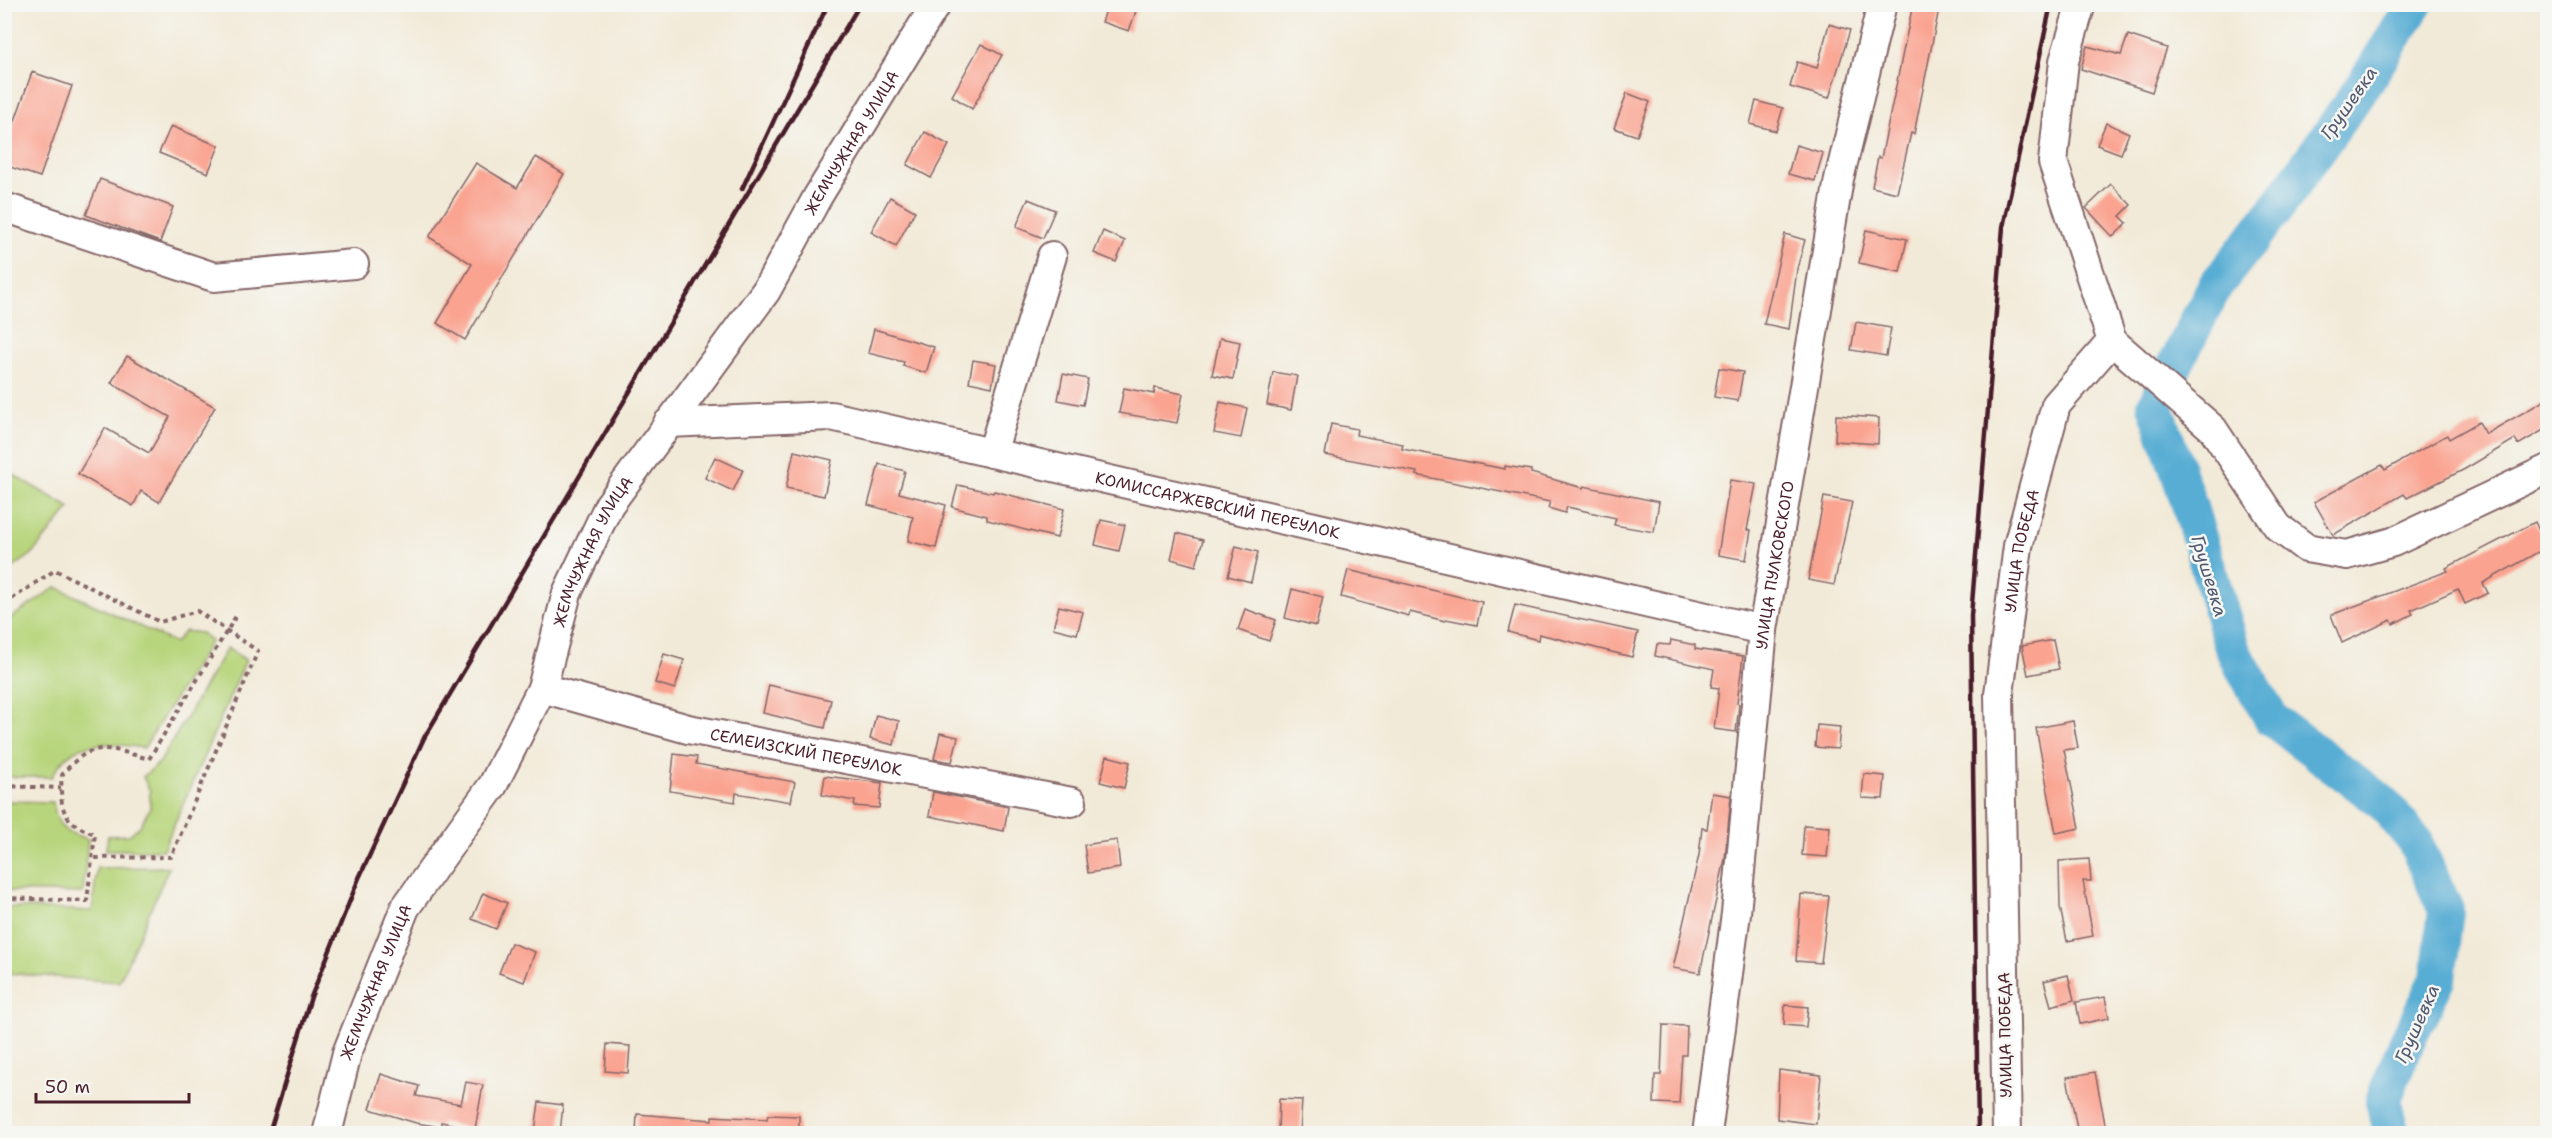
<svg xmlns="http://www.w3.org/2000/svg" width="2552" height="1138" font-family="'Shantell Sans',sans-serif">
	<style>
		.green { fill: #b7d57c; stroke: #807a54; stroke-width: 1.5 }
		.lines { fill: none; stroke-linecap: round; stroke-linejoin: round }
		.river { stroke: #58add4; stroke-width: 36 }
		.building { fill: #faa390 }
		.minor-casing { stroke: #856668; stroke-width: 32 }
		.path { stroke: #856668; stroke-width: 4; stroke-dasharray: 4.5 4.5; stroke-linecap: butt }
		.minor { stroke: #fff; stroke-width: 28 }
		.rail { stroke: #4a1f2b; stroke-width: 4.5 }
		.labels { text-anchor: middle; dominant-baseline: central; stroke-width: 5; stroke-linejoin: round; paint-order: stroke }
		.street-label { font-size: 16px; fill: #4a1f2b; stroke: #f6f6f2 }
		.water-label { font-size: 18px; font-style: italic; fill: #50586f; stroke: #f6f6f2 }
	</style>
	<rect width="100%" height="100%" fill="#f6f6f2"/>
	<filter id="ink" filterUnits="userSpaceOnUse"><feTurbulence type="fractalNoise" baseFrequency=".0167" numOctaves="2"/><feDisplacementMap in="SourceGraphic" scale="12" xChannelSelector="R" yChannelSelector="G"/><feConvolveMatrix kernelMatrix="1 2 1 2 8 2 1 2 1" color-interpolation-filters="sRGB"/></filter>
	<filter id="wash" filterUnits="userSpaceOnUse"><feTurbulence type="fractalNoise" baseFrequency=".008" numOctaves="4" result="noise"/><feDisplacementMap in="SourceGraphic" scale="24" xChannelSelector="R" yChannelSelector="G"/><feGaussianBlur stdDeviation="1.35" result="paint"/><feColorMatrix in="noise" values="0 0 0 0 0 0 0 0 0 0 0 0 0 0 0 0 0 1.4 0 .05"/><feComposite in="paint" operator="in"/></filter>
	<g filter="url(#wash)">
		<rect width="100%" height="100%" fill="#f2ead8"/>
		<g class="green">
			<path d="M5 470 70 508 31 555 5 573Z"/>
			<path d="M56 587 175 643 185 631 201 633 211 641 144 748C106 743 72 736 52 777H5V622Z"/>
			<path d="M227 648 246 660 163 850H106L108 836 129 835 140 826 150 808V791L143 777 160 762Z"/>
			<path d="M5 801 53 802C57 828 63 832 88 839L83 893 5 891Z"/>
			<path d="M169 867 119 982 5 973V907L92 911 97 868Z"/>
		</g>
		<g class="lines">
			<path class="river" d="M2392 1134 2383 1101 2406 1043 2438 979 2446 910 2414 840 2383 803 2272 719 2233 651 2189 504 2155 405 2215 286 2276 209 2360 90 2415 4"/>
		</g>
		<g id="blocks">
			<g class="building">
				<path d="M1108 4 1136 11 1129 31 1102 22Z"/>
				<path d="M1913 4H1940L1914 134 1911 133 1897 193 1872 187 1878 157 1881 158Z"/>
				<path d="M1829 24 1850 30 1829 98 1790 87 1797 62 1817 68Z"/>
				<path d="M2128 35 2167 48 2152 92 2081 69 2087 46 2121 55Z"/>
				<path d="M981 44 1002 55 972 109 952 96Z"/>
				<path d="M32 72 72 86 40 177 4 165V152Z"/>
				<path d="M1627 93 1650 102 1637 136 1614 128Z"/>
				<path d="M1756 101 1783 108 1776 131 1750 124Z"/>
				<path d="M2106 123 2129 133 2121 154 2097 145Z"/>
				<path d="M171 126 219 146 208 173 159 153Z"/>
				<path d="M925 132 949 145 931 178 907 165Z"/>
				<path d="M1796 145 1823 153 1815 181 1788 174Z"/>
				<path d="M536 157 564 174 465 340 437 323 472 264 429 237 476 163 517 188Z"/>
				<path d="M100 179 173 207 160 242 86 215Z"/>
				<path d="M2111 184 2131 205 2120 216 2127 223 2113 237 2086 208Z"/>
				<path d="M890 197 915 211 896 246 871 232Z"/>
				<path d="M1028 199 1055 210 1043 238 1016 227Z"/>
				<path d="M1866 230 1907 239 1900 272 1859 263Z"/>
				<path d="M1103 231 1125 241 1116 262 1094 253Z"/>
				<path d="M1785 234 1805 240 1797 269 1789 329 1764 324Z"/>
				<path d="M1856 322 1891 328 1886 356 1851 350Z"/>
				<path d="M874 329 934 347 926 373 903 366 904 362 868 353Z"/>
				<path d="M1220 338 1240 342 1233 379 1212 375Z"/>
				<path d="M127 356 215 407 159 502 141 491 133 506 78 474 105 428 149 453 170 417 111 383Z"/>
				<path d="M973 360 996 364 992 387 969 382Z"/>
				<path d="M1719 368 1743 372 1738 401 1714 397Z"/>
				<path d="M1273 372 1297 376 1291 410 1267 405Z"/>
				<path d="M1063 374 1088 379 1083 405 1058 400Z"/>
				<path d="M1124 388 1154 394 1155 388 1183 394 1177 423 1119 413Z"/>
				<path d="M2547 399V428L2518 445 2515 439 2465 469 2407 498 2404 494 2333 535 2314 502 2382 465 2385 470 2447 435 2449 439 2479 422 2486 434Z"/>
				<path d="M1220 402 1247 408 1241 438 1214 433Z"/>
				<path d="M1836 415 1879 418 1878 444 1835 441Z"/>
				<path d="M1331 424 1357 429 1356 435 1403 444 1402 449 1505 469V466L1531 470V473L1583 488 1584 486 1659 502 1654 532 1614 525 1616 518 1567 507 1565 513 1548 508 1550 502 1416 475 1417 472 1325 455Z"/>
				<path d="M794 451 832 460 824 496 786 488Z"/>
				<path d="M715 457 743 470 733 491 705 478Z"/>
				<path d="M879 464 905 471 899 493 946 505 936 548 908 541 913 517 868 505Z"/>
				<path d="M1730 480 1756 484 1747 530H1751L1746 560 1718 555Z"/>
				<path d="M958 485 993 493 994 491 1064 509 1057 538 987 520V516L952 507Z"/>
				<path d="M1824 497 1852 502 1834 585 1808 580Z"/>
				<path d="M1101 520 1125 525 1119 551 1095 545Z"/>
				<path d="M2535 522 2547 547 2483 583 2488 593 2465 604 2458 589 2411 610 2413 614 2393 624 2391 620 2342 643 2331 615 2448 571 2446 568Z"/>
				<path d="M1177 533 1203 540 1196 566 1171 559Z"/>
				<path d="M1236 546 1258 552 1251 582 1228 576Z"/>
				<path d="M1348 570 1482 602 1477 625 1446 619 1445 621 1410 612 1409 616 1341 597Z"/>
				<path d="M1292 589 1323 597 1316 626 1285 618Z"/>
				<path d="M1515 605 1638 632 1632 657 1539 634 1538 640 1508 632Z"/>
				<path d="M1059 606 1083 612 1077 634 1053 628Z"/>
				<path d="M1245 609 1276 620 1269 641 1238 630Z"/>
				<path d="M1671 640 1695 645V649L1743 656 1737 703 1739 704 1736 732 1714 729 1719 688 1711 687 1714 669 1655 656 1657 644 1670 645Z"/>
				<path d="M2053 640 2059 669 2028 675 2022 646Z"/>
				<path d="M664 654 684 660 675 689 655 683Z"/>
				<path d="M769 685 831 700 825 728 763 713Z"/>
				<path d="M876 715 899 721 894 745 870 739Z"/>
				<path d="M2073 721 2078 748 2064 750 2080 828 2056 833 2036 728Z"/>
				<path d="M1817 725 1840 727 1838 749 1815 747Z"/>
				<path d="M940 733 958 737 952 762 934 759Z"/>
				<path d="M674 754 697 757 696 764 795 782 791 802 736 793 735 802 670 791Z"/>
				<path d="M1107 756 1130 762 1124 788 1100 782Z"/>
				<path d="M1864 774 1885 776 1883 799 1862 798Z"/>
				<path d="M825 776 882 783 879 808 854 806 855 801 822 795Z"/>
				<path d="M933 792 1008 807 1004 831 929 816Z"/>
				<path d="M1712 793 1731 796 1725 859 1700 973 1673 968 1699 855 1702 828 1707 829Z"/>
				<path d="M1804 825 1830 827 1827 857 1802 855Z"/>
				<path d="M1117 840 1120 868 1088 873 1084 845Z"/>
				<path d="M2089 859 2091 881H2083L2093 936 2067 941 2060 907 2059 861Z"/>
				<path d="M483 893 507 903 496 929 472 919Z"/>
				<path d="M1801 894 1829 896 1821 963 1796 961Z"/>
				<path d="M511 943 535 952 524 982 499 973Z"/>
				<path d="M2068 975 2074 1000 2051 1006 2044 981Z"/>
				<path d="M2105 997 2109 1018 2080 1024 2076 1002Z"/>
				<path d="M1785 1005 1808 1007 1806 1027 1784 1025Z"/>
				<path d="M1663 1025 1687 1026 1686 1055H1682L1679 1104 1654 1103 1655 1075H1661Z"/>
				<path d="M607 1044 630 1046 628 1073 605 1071Z"/>
				<path d="M1779 1070 1821 1075 1816 1124 1777 1119Z"/>
				<path d="M2095 1072 2107 1134H2078L2067 1077Z"/>
				<path d="M381 1074 419 1086 416 1096 461 1104 466 1082 483 1085 475 1129 441 1122V1127L416 1123 370 1109Z"/>
				<path d="M1279 1099 1302 1100 1300 1134H1278Z"/>
				<path d="M539 1102 563 1105 560 1133 535 1131Z"/>
				<path d="M637 1114 712 1120V1116L767 1119 768 1115 799 1116V1134H636Z"/>
			</g>
		</g>
	</g>
	<g filter="url(#ink)">
		<use href="#blocks" fill-opacity="0" stroke="#856668" stroke-width="1.5"/>
		<g class="lines">
			<g class="minor-casing">
				<g id="minor">
					<path d="M4 207 214 277 354 264"/>
					<path d="M2112 341 2213 429 2278 527 2306 548 2347 555 2393 542 2548 469"/>
					<path id="s1" d="M668 423 831 416 1763 630"/>
					<path d="M992 453 1052 256"/>
					<path id="s2" d="M542 688 688 729 1072 802"/>
					<path id="s3" d="M327 1134 347 1053 405 908 493 785 542 688 567 593 609 505 766 291 818 196 936 4"/>
					<path id="s4" d="M1707 1134 1736 913 1763 630 1839 179 1882 4"/>
					<path id="s5" d="M2007 1134 1999 694 2018 546 2056 405 2112 341 2053 162 2064 61 2081 4"/>
				</g>
			</g>
			<g class="path">
				<path d="M4 604 55 570 160 622 197 611 258 651 171 857 92 858"/>
				<path d="M4 786 61 788"/>
				<path d="M4 898 87 901 95 834C62 823 59 808 62 775 92 738 109 748 149 759L236 616"/>
			</g>
			<use href="#minor" class="minor"/>
			<g class="rail">
				<path d="M742 189 828 4"/>
				<path d="M269 1134 311 997 359 878 424 738 860 4"/>
				<path d="M1978 1134 1971 616 2003 227 2051 4"/>
			</g>
		</g>
	</g>
	<g class="labels">
		<g class="street-label">
			<text stroke="none"><textPath href="#s3" startOffset="1132">ЖЕМЧУЖНАЯ УЛИЦА</textPath></text>
			<text stroke="none"><textPath href="#s1" startOffset="560">КОМИССАРЖЕВСКИЙ ПЕРЕУЛОК</textPath></text>
			<text stroke="none"><textPath href="#s5" startOffset="585">УЛИЦА ПОБЕДА</textPath></text>
			<text stroke="none"><textPath href="#s3" startOffset="646">ЖЕМЧУЖНАЯ УЛИЦА</textPath></text>
			<text stroke="none"><textPath href="#s4" startOffset="573">УЛИЦА ПУЛКОВСКОГО</textPath></text>
			<text stroke="none"><textPath href="#s2" startOffset="272">СЕМЕИЗСКИЙ ПЕРЕУЛОК</textPath></text>
			<text stroke="none"><textPath href="#s3" startOffset="160">ЖЕМЧУЖНАЯ УЛИЦА</textPath></text>
			<text transform="translate(2005 1035) rotate(-91)">УЛИЦА ПОБЕДА</text>
		</g>
		<g class="water-label">
			<text transform="translate(2349 103) rotate(-55)">Грушевка</text>
			<text transform="translate(2209 576) rotate(73)">Грушевка</text>
			<text transform="translate(2417 1024) rotate(-66)">Грушевка</text>
		</g>
	</g>
	<rect width="2552" height="1138" fill="none" stroke="#f6f6f2" stroke-width="24"/>
	<path d="M36 1093v9h153v-9" fill="none" stroke="#4a1f2b" stroke-width="3"/>
	<text x="45" y="1093" font-size="18" fill="#4a1f2b" stroke="#f6f6f2" stroke-width="4.5" paint-order="stroke">50 m</text>
</svg>
